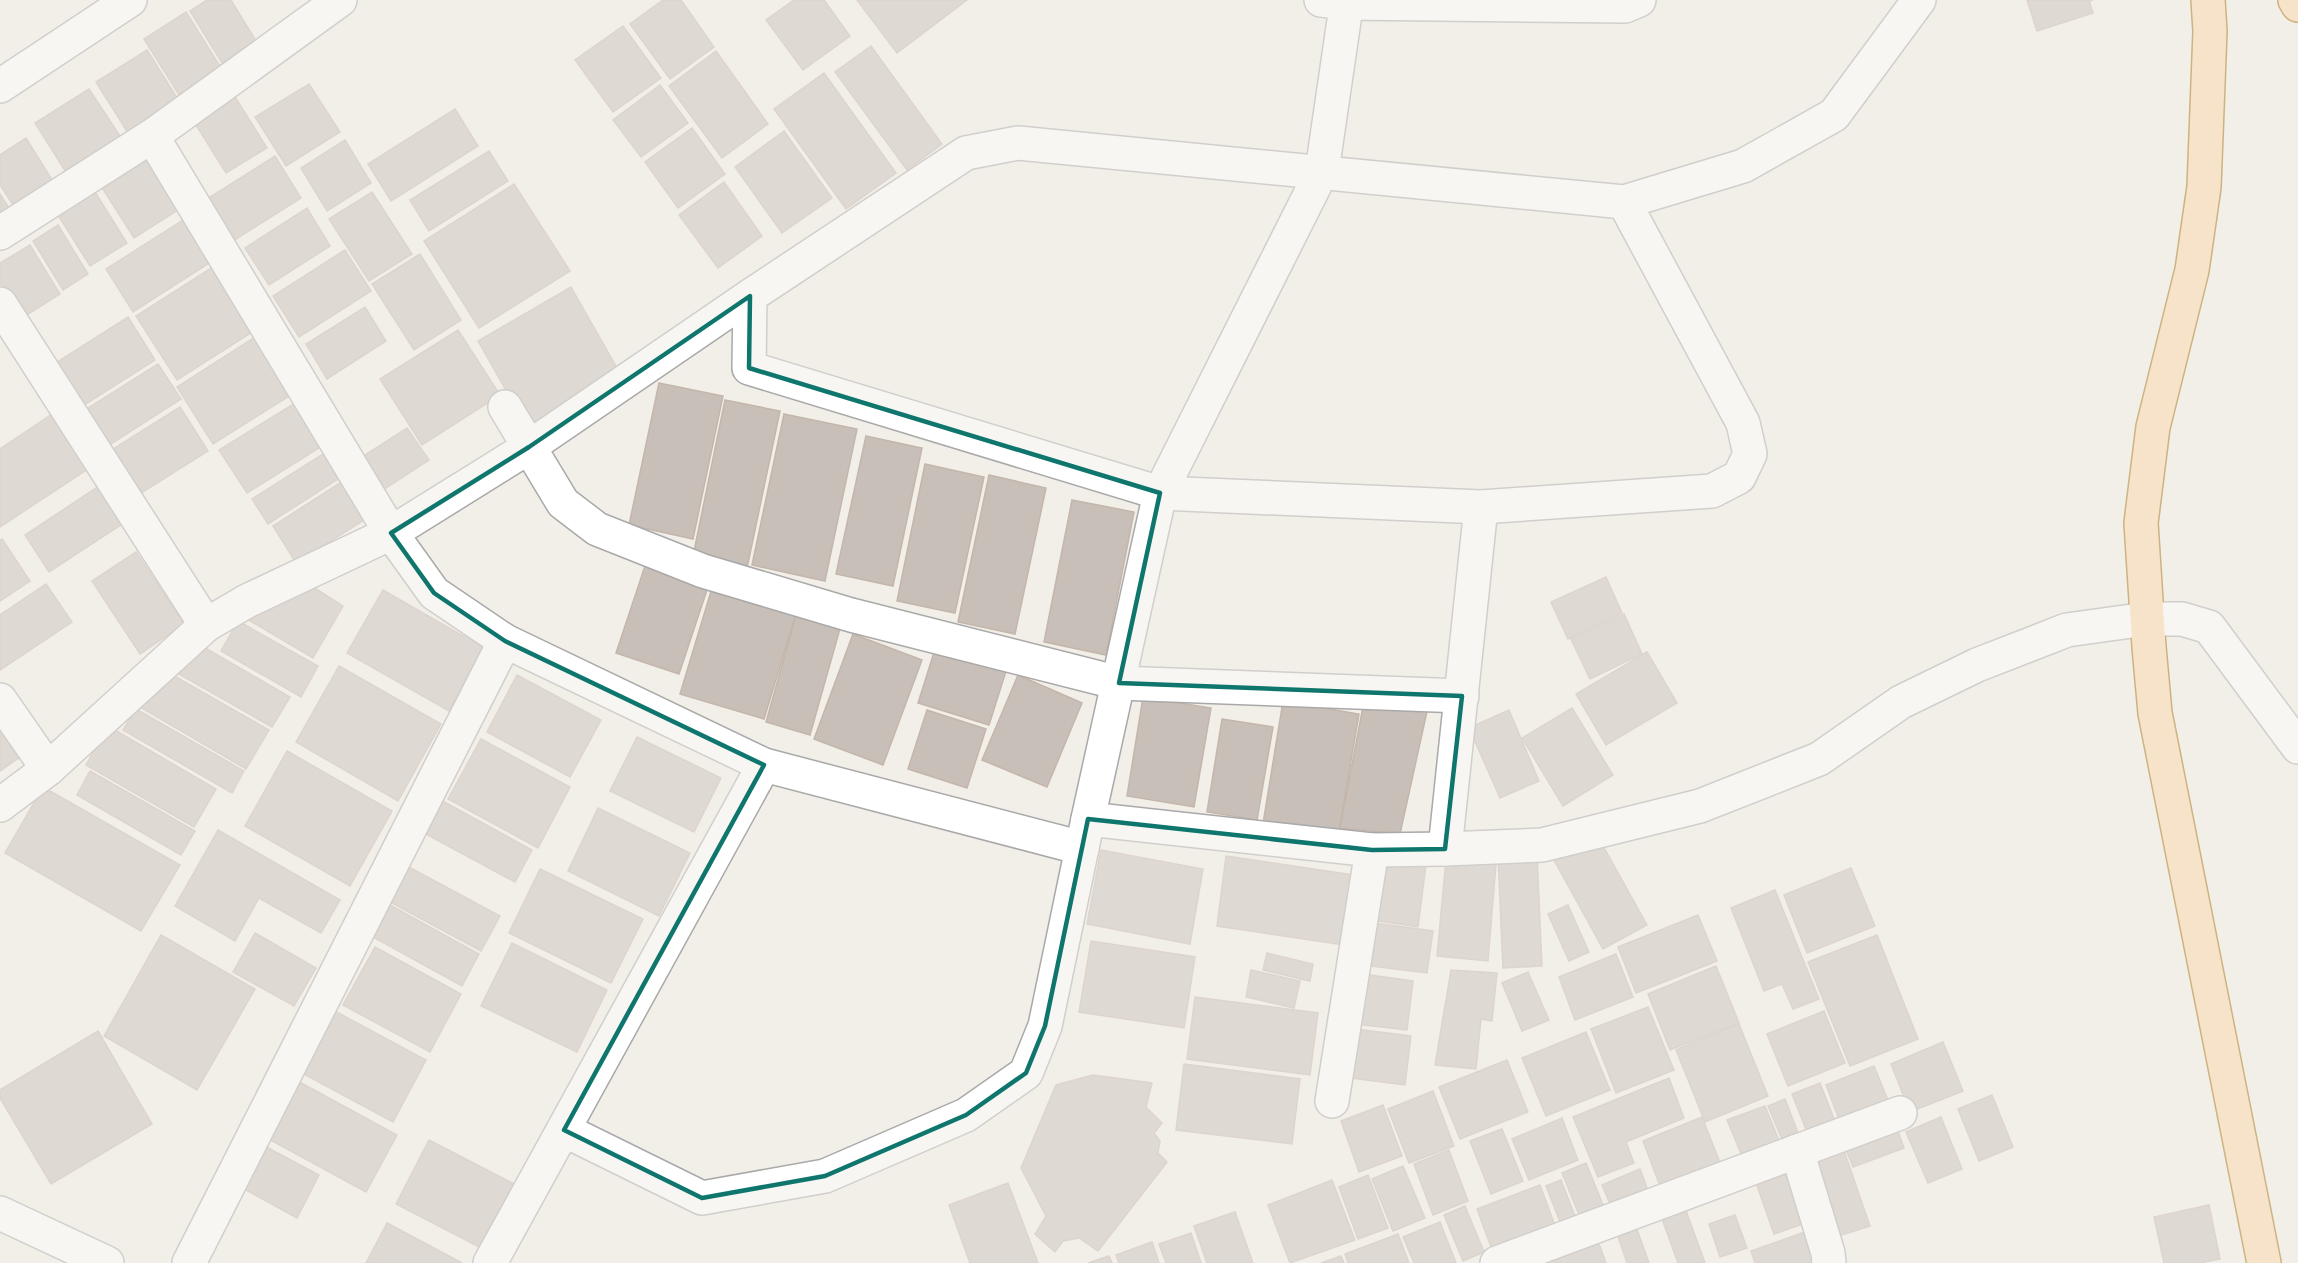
<svg xmlns="http://www.w3.org/2000/svg" width="2298" height="1263" font-family="'Varela Round',sans-serif">
	<style>
		.building { fill: #c7bfb8; stroke: #c4b6ab; stroke-width: 1.5 }
		.lines { fill: none; stroke-linecap: round; stroke-linejoin: round }
		.minor-casing { stroke: #a9a9a9; stroke-width: 36 }
		.major-casing { stroke: #a06b00; stroke-width: 36 }
		.minor { stroke: #fff; stroke-width: 33 }
		.major { stroke: #fcd6a4; stroke-width: 33 }
		.marked { fill: none; stroke: #0f766e; stroke-width: 4.5; stroke-linejoin: round }
	</style>
	<rect width="100%" height="100%" fill="#f2efe9"/>
	<g class="building">
		<path d="M207 0H231L256 41 222 63 190 11Z"/>
		<path d="M663 0H681L714 47 670 79 630 24Z"/>
		<path d="M794 0H824L850 36 803 70 766 20Z"/>
		<path d="M857 0H967L897 53Z"/>
		<path d="M2027 0H2093L2089 1 2093 13 2037 31Z"/>
		<path d="M186 12 228 79 186 106 144 39Z"/>
		<path d="M623 26 661 78 613 112 575 60Z"/>
		<path d="M871 46 942 144 907 170 835 72Z"/>
		<path d="M147 50 179 101 128 133 96 82Z"/>
		<path d="M716 51 768 124 722 158 669 86Z"/>
		<path d="M824 73 896 173 846 209 774 109Z"/>
		<path d="M309 84 340 132 286 166 255 117Z"/>
		<path d="M660 85 688 123 641 157 613 120Z"/>
		<path d="M89 89 122 139 67 174 35 123Z"/>
		<path d="M232 92 267 148 226 173 191 117Z"/>
		<path d="M455 109 478 146 391 201 368 164Z"/>
		<path d="M692 128 725 174 678 208 645 162Z"/>
		<path d="M784 131 832 198 782 233 735 167Z"/>
		<path d="M26 138 54 183 15 208 0 185V155Z"/>
		<path d="M345 140 371 183 327 211 301 168Z"/>
		<path d="M489 151 508 181 429 231 410 200Z"/>
		<path d="M275 156 301 198 233 241 207 199Z"/>
		<path d="M146 158 178 210 134 238 101 186Z"/>
		<path d="M88 181 127 243 90 266 51 204Z"/>
		<path d="M724 182 762 236 718 268 679 215Z"/>
		<path d="M514 184 570 271 479 328 424 241Z"/>
		<path d="M372 192 412 254 369 281 329 219Z"/>
		<path d="M0 194 9 208 0 213Z"/>
		<path d="M307 208 330 246 269 285 245 248Z"/>
		<path d="M191 215 217 258 133 312 106 269Z"/>
		<path d="M58 225 88 274 63 290 33 241Z"/>
		<path d="M30 245 60 294 22 318 0 283V263Z"/>
		<path d="M345 250 371 291 299 337 273 296Z"/>
		<path d="M420 254 461 320 414 350 372 284Z"/>
		<path d="M216 265 257 329 177 380 136 316Z"/>
		<path d="M571 287 621 375 528 429 478 341Z"/>
		<path d="M365 307 386 341 327 379 306 344Z"/>
		<path d="M128 317 155 360 78 409 51 366Z"/>
		<path d="M458 330 500 395 422 445 380 379Z"/>
		<path d="M258 335 294 393 213 444 177 387Z"/>
		<path d="M158 364 181 399 100 451 77 415Z"/>
		<path d="M659 383 723 396 693 539 629 525Z"/>
		<path d="M300 400 327 443 247 493 219 450Z"/>
		<path d="M725 400 780 411 747 568 693 556Z"/>
		<path d="M180 407 208 451 130 500 102 456Z"/>
		<path d="M52 414 88 469 0 527V449Z"/>
		<path d="M784 414 857 429 825 581 752 565Z"/>
		<path d="M407 428 429 460 383 490 362 457Z"/>
		<path d="M866 436 922 448 893 586 836 574Z"/>
		<path d="M334 447 349 472 268 524 252 499Z"/>
		<path d="M925 464 984 477 955 613 897 601Z"/>
		<path d="M989 475 1046 488 1015 634 958 622Z"/>
		<path d="M349 477 372 515 296 563 273 526Z"/>
		<path d="M105 482 130 519 49 572 25 535Z"/>
		<path d="M1072 500 1134 512 1106 655 1044 642Z"/>
		<path d="M2 539 30 581 0 601V540Z"/>
		<path d="M136 552 184 624 140 654 92 581Z"/>
		<path d="M645 566 708 587 679 674 616 653Z"/>
		<path d="M1606 577 1622 613 1568 639 1551 602Z"/>
		<path d="M302 580 343 606 313 658 247 619Z"/>
		<path d="M46 584 72 622 0 670V615Z"/>
		<path d="M712 588 796 614 764 719 680 694Z"/>
		<path d="M383 590 484 648 449 711 347 653Z"/>
		<path d="M797 612 841 625 810 735 766 722Z"/>
		<path d="M1624 614 1642 654 1590 679 1571 639Z"/>
		<path d="M238 621 318 666 301 697 221 651Z"/>
		<path d="M853 634 922 660 883 765 814 739Z"/>
		<path d="M195 642 290 697 272 727 177 673Z"/>
		<path d="M936 646 1007 668 989 725 918 703Z"/>
		<path d="M1647 652 1677 703 1606 745 1576 694Z"/>
		<path d="M339 666 441 724 398 801 296 742Z"/>
		<path d="M162 669 269 730 246 769 140 707Z"/>
		<path d="M517 675 601 720 570 777 487 732Z"/>
		<path d="M1018 675 1082 703 1047 787 982 760Z"/>
		<path d="M1143 697 1211 708 1194 807 1127 796Z"/>
		<path d="M1283 701 1359 714 1337 843 1262 830Z"/>
		<path d="M1364 701 1428 707 1400 834 1340 828Z"/>
		<path d="M1572 708 1613 775 1563 806 1522 738Z"/>
		<path d="M136 709 244 771 232 793 123 730Z"/>
		<path d="M927 710 986 729 967 788 908 769Z"/>
		<path d="M1509 710 1539 781 1500 798 1469 728Z"/>
		<path d="M1222 719 1273 727 1257 820 1207 812Z"/>
		<path d="M0 723 23 755 0 771Z"/>
		<path d="M108 726 216 789 194 827 86 765Z"/>
		<path d="M637 737 721 778 694 832 610 791Z"/>
		<path d="M481 739 570 787 538 848 448 799Z"/>
		<path d="M287 751 392 811 350 886 245 826Z"/>
		<path d="M90 771 195 831 181 855 77 795Z"/>
		<path d="M43 787 180 865 141 931 5 853Z"/>
		<path d="M437 798 532 850 515 882 420 831Z"/>
		<path d="M598 808 690 853 659 916 568 871Z"/>
		<path d="M218 830 340 900 321 933 259 898 235 941 175 906Z"/>
		<path d="M1597 835 1647 925 1603 949 1554 860Z"/>
		<path d="M1101 850 1203 869 1190 944 1087 924Z"/>
		<path d="M1537 855 1542 966 1503 968 1498 857Z"/>
		<path d="M1226 856 1360 876 1350 946 1217 926Z"/>
		<path d="M1381 859 1426 865 1418 927 1373 920Z"/>
		<path d="M1446 859 1496 864 1488 961 1437 956Z"/>
		<path d="M407 866 500 916 481 951 388 901Z"/>
		<path d="M1851 868 1875 926 1807 953 1784 895Z"/>
		<path d="M540 869 643 919 611 983 509 933Z"/>
		<path d="M1775 890 1819 999 1793 1009 1782 984 1764 991 1731 908Z"/>
		<path d="M390 905 479 954 462 986 373 937Z"/>
		<path d="M1568 905 1589 952 1569 961 1548 914Z"/>
		<path d="M1698 915 1717 961 1636 993 1618 947Z"/>
		<path d="M1368 922 1433 931 1427 973 1363 965Z"/>
		<path d="M255 933 316 968 294 1006 233 972Z"/>
		<path d="M161 935 255 989 197 1090 104 1036Z"/>
		<path d="M1877 935 1918 1039 1850 1066 1808 962Z"/>
		<path d="M1091 941 1195 957 1184 1028 1079 1012Z"/>
		<path d="M512 943 607 990 577 1052 481 1006Z"/>
		<path d="M375 947 461 994 430 1052 343 1005Z"/>
		<path d="M1267 953 1313 964 1310 981 1263 970Z"/>
		<path d="M1616 954 1633 997 1575 1020 1559 977Z"/>
		<path d="M1716 966 1739 1023 1670 1050 1648 994Z"/>
		<path d="M1251 970 1300 981 1294 1008 1246 997Z"/>
		<path d="M1451 970 1497 973 1492 1021 1481 1019 1476 1069 1435 1065Z"/>
		<path d="M1528 972 1549 1020 1522 1031 1502 983Z"/>
		<path d="M1363 974 1413 981 1407 1030 1356 1024Z"/>
		<path d="M1195 997 1318 1013 1310 1075 1187 1059Z"/>
		<path d="M1648 1007 1674 1070 1616 1093 1591 1029Z"/>
		<path d="M333 1010 426 1060 393 1122 300 1072Z"/>
		<path d="M1824 1011 1845 1063 1788 1086 1767 1034Z"/>
		<path d="M1739 1024 1768 1096 1705 1122 1676 1050Z"/>
		<path d="M1348 1028 1411 1036 1405 1085 1343 1077Z"/>
		<path d="M98 1031 152 1124 51 1184 0 1098V1090Z"/>
		<path d="M1586 1032 1610 1090 1546 1116 1522 1058Z"/>
		<path d="M1943 1042 1963 1091 1910 1112 1891 1064Z"/>
		<path d="M1507 1060 1528 1112 1460 1139 1439 1087Z"/>
		<path d="M1184 1064 1300 1079 1292 1144 1176 1130Z"/>
		<path d="M1874 1066 1892 1110 1843 1130 1826 1085Z"/>
		<path d="M1093 1075 1152 1083 1146 1107 1162 1123 1154 1133 1160 1141 1158 1153 1167 1162 1098 1251 1079 1238 1063 1241 1055 1252 1035 1234 1046 1216 1021 1168 1056 1085Z"/>
		<path d="M1669 1078 1684 1118 1626 1142 1634 1163 1598 1177 1573 1117Z"/>
		<path d="M294 1079 397 1135 366 1192 263 1136Z"/>
		<path d="M1820 1083 1837 1126 1809 1137 1792 1094Z"/>
		<path d="M1433 1091 1454 1146 1409 1163 1388 1109Z"/>
		<path d="M1992 1095 2013 1147 1979 1161 1958 1109Z"/>
		<path d="M1785 1099 1800 1138 1784 1144 1768 1106Z"/>
		<path d="M1383 1105 1402 1156 1359 1172 1341 1121Z"/>
		<path d="M1765 1106 1782 1148 1745 1163 1727 1120Z"/>
		<path d="M1702 1117 1723 1170 1663 1194 1643 1141Z"/>
		<path d="M1941 1117 1962 1169 1928 1183 1906 1132Z"/>
		<path d="M1562 1118 1578 1160 1529 1180 1512 1139Z"/>
		<path d="M1895 1123 1904 1148 1853 1167 1843 1142Z"/>
		<path d="M1502 1129 1523 1181 1491 1194 1470 1141Z"/>
		<path d="M429 1140 516 1185 483 1249 396 1204Z"/>
		<path d="M257 1142 319 1175 297 1218 235 1184Z"/>
		<path d="M1841 1142 1870 1226 1829 1239 1801 1156Z"/>
		<path d="M1449 1150 1468 1201 1433 1215 1414 1164Z"/>
		<path d="M1586 1163 1606 1212 1582 1222 1562 1173Z"/>
		<path d="M1403 1166 1425 1218 1393 1231 1372 1179Z"/>
		<path d="M1796 1166 1814 1220 1774 1234 1755 1180Z"/>
		<path d="M1640 1169 1650 1196 1613 1211 1602 1185Z"/>
		<path d="M1368 1175 1388 1228 1358 1239 1339 1187Z"/>
		<path d="M1332 1180 1355 1240 1290 1263 1268 1205Z"/>
		<path d="M1561 1180 1579 1226 1564 1232 1546 1186Z"/>
		<path d="M1008 1183 1038 1263H970L949 1205Z"/>
		<path d="M1540 1185 1557 1231 1494 1255 1477 1209Z"/>
		<path d="M2209 1205 2220 1259 2200 1263H2164L2154 1217Z"/>
		<path d="M1465 1206 1484 1252 1463 1261 1444 1215Z"/>
		<path d="M1685 1208 1705 1263H1678L1661 1216Z"/>
		<path d="M1235 1212 1253 1263H1207L1194 1226Z"/>
		<path d="M1735 1215 1747 1248 1720 1257 1709 1224Z"/>
		<path d="M1634 1221 1649 1263H1627L1615 1227Z"/>
		<path d="M1440 1222 1456 1263H1414L1403 1237Z"/>
		<path d="M387 1223 462 1263H366Z"/>
		<path d="M1805 1232 1816 1263H1755L1751 1251Z"/>
		<path d="M1191 1233 1201 1263H1166L1159 1244Z"/>
		<path d="M1398 1234 1409 1263H1348L1345 1254Z"/>
		<path d="M1598 1241 1606 1263H1552L1550 1258Z"/>
		<path d="M1152 1242 1159 1263H1119L1116 1255Z"/>
		<path d="M1109 1256 1112 1263H1088Z"/>
		<path d="M1341 1256 1344 1263H1321Z"/>
	</g>
	<g class="lines">
		<g class="minor-casing">
			<g id="minor">
				<path d="M1321 0 1346 3 1625 6 1639 0"/>
				<path d="M0 86 130 0"/>
				<path d="M152 136 391 533 434 593 505 641 764 765 1082 848"/>
				<path d="M1624 202 1743 423 1750 454 1739 477 1712 491 1481 507 1160 493 749 368 750 296 966 153 1018 143 1624 202 1743 166 1834 115 1919 0"/>
				<path d="M0 233 152 136 340 0"/>
				<path d="M0 304 206 625"/>
				<path d="M505 407 563 503 597 529 703 571 851 615 1119 683 1462 696"/>
				<path d="M0 700 48 769"/>
				<path d="M0 805 48 769 206 625 247 601 391 533 529 447 750 296"/>
				<path d="M1088 819 1372 850 1445 849 1481 507"/>
				<path d="M1445 849 1542 845 1700 806 1819 759 1901 702 1977 665 2067 630 2146 619H2182L2209 627 2298 747"/>
				<path d="M1332 1101 1372 850"/>
				<path d="M564 1130 702 1198 825 1176 966 1115 1026 1073 1045 1026 1088 819 1160 493 1322 171 1347 0"/>
				<path d="M1797 1151 1828 1253 1829 1263"/>
				<path d="M0 1213 107 1263"/>
				<path d="M189 1263 505 641"/>
				<path d="M490 1263 764 765"/>
				<path d="M1497 1263 1900 1113"/>
			</g>
		</g>
		<g class="major-casing">
			<g id="major">
				<path d="M2208 0 2210 31 2204 187 2192 270 2153 427 2141 523 2149 647 2155 713 2264 1263"/>
				<path d="M2295 0 2298 5"/>
			</g>
		</g>
		<use href="#minor" class="minor"/>
		<use href="#major" class="major"/>
	</g>
	<path d="M0 0H2298V1263H0ZM750 296 749 368 1160 493 1119 683 1462 696 1445 849 1372 850 1088 819 1045 1026 1026 1073 966 1115 825 1176 702 1198 564 1130 764 765 505 641 434 593 391 533 529 447Z" fill="#f2efe9" fill-opacity=".55" fill-rule="evenodd"/>
	<path class="marked" d="M750 296 749 368 1160 493 1119 683 1462 696 1445 849 1372 850 1088 819 1045 1026 1026 1073 966 1115 825 1176 702 1198 564 1130 764 765 505 641 434 593 391 533 529 447Z"/>
</svg>
